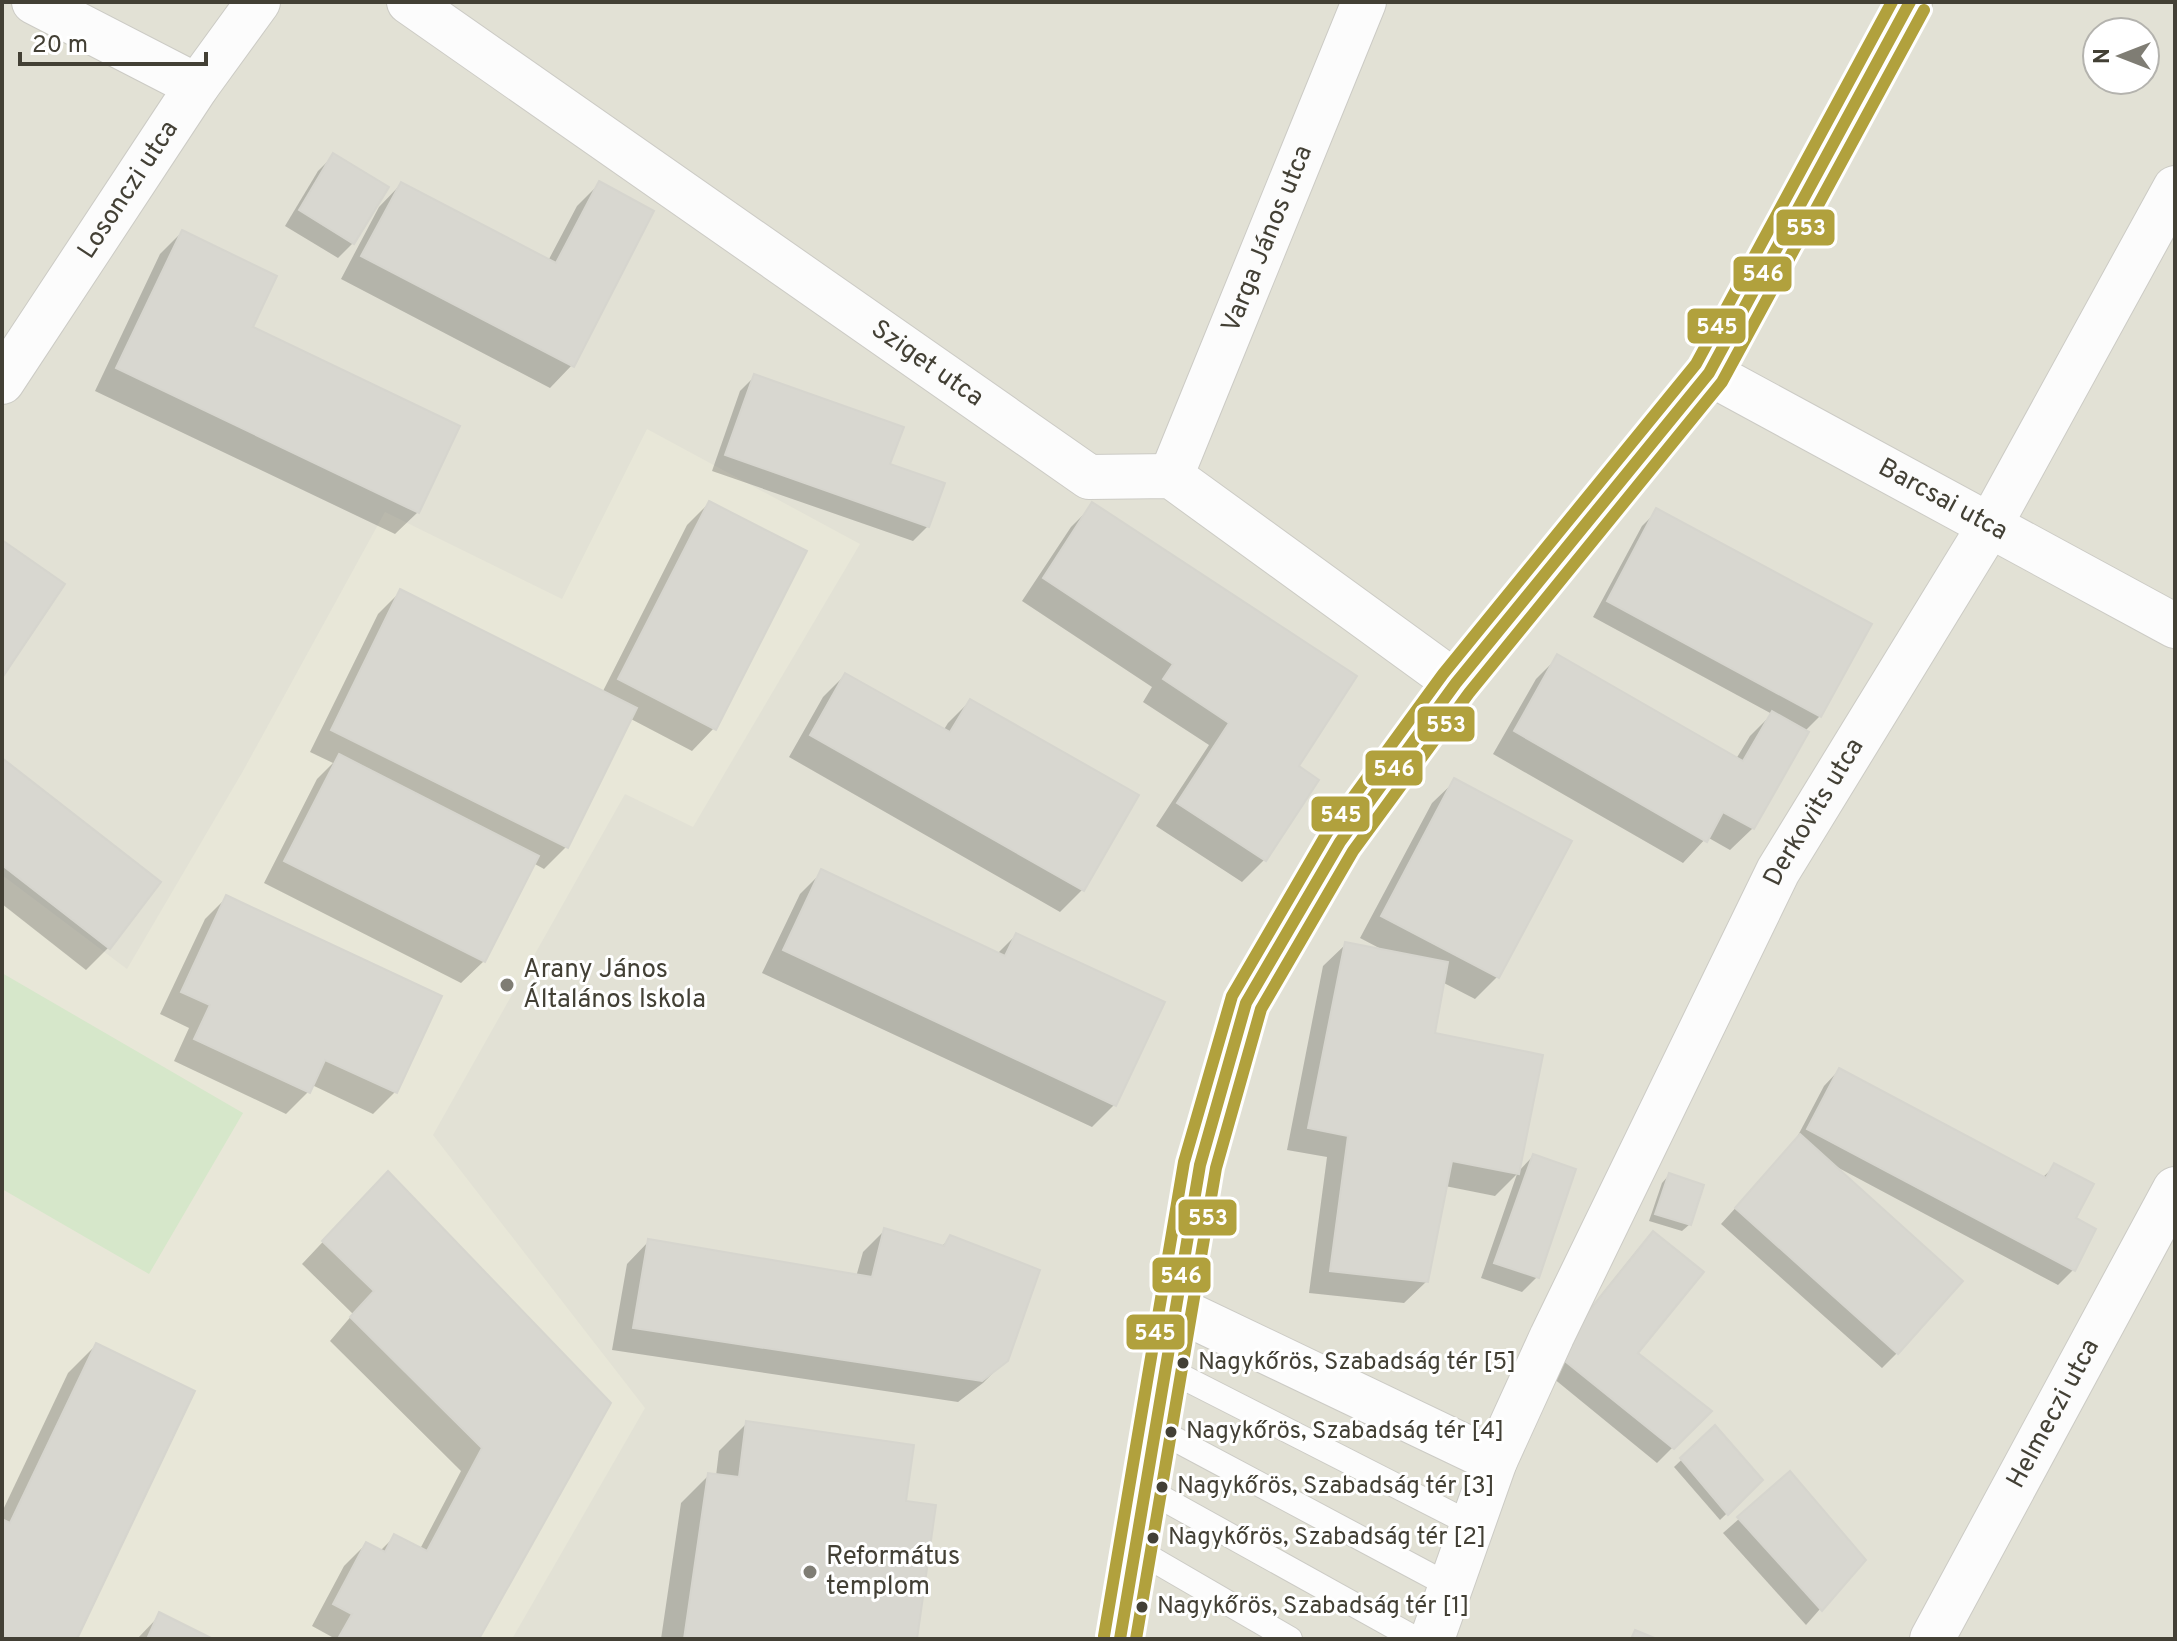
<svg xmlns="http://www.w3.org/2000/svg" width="2177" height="1641" font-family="Overpass,sans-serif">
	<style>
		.residential { fill: #e2e1d5; fill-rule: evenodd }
		.education { fill: #e8e7d8 }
		.green { fill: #d6e7ca }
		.shadow { fill: #0003 }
		.building { fill: #d8d7d0; stroke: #d6d5ce; stroke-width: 2 }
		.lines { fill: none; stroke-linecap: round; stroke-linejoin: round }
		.service-casing { stroke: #cccbc5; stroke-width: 26 }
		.minor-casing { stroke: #cccbc5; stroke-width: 46 }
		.secondary-casing { stroke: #ccccbf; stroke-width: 46 }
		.service { stroke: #fcfcfc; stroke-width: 24 }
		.minor { stroke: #fcfcfc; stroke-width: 44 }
		.secondary { stroke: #f5f5ee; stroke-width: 44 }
		.bus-1-casing { stroke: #fff; stroke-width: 18 }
		.bus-2-casing { stroke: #fff; stroke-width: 18 }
		.bus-3-casing { stroke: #fff; stroke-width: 18 }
		.bus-1 { stroke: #b1a13d; stroke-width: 12 }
		.bus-2 { stroke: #b1a13d; stroke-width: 12 }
		.bus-3 { stroke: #b1a13d; stroke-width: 12 }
		.poi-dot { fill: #7f7d74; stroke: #fff; stroke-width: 3 }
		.bus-dot { fill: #434035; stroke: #fff; stroke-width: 3 }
		.labels { text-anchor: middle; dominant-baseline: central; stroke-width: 6; stroke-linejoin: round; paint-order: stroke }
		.bus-label { font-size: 24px; fill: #434035; stroke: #fff; text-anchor: start }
		.street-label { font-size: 26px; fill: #434035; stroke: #fff }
		.poi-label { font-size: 26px; fill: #434035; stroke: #fff; text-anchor: start }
		.line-badge { stroke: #fff; stroke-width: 3 }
		.badge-label { font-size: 22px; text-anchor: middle; font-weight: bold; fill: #fff }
	</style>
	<rect width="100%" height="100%" fill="#eeeee8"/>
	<path class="residential" d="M2 2H2175V1639H2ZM2097 32H2145V80H2097Z"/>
	<path class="education" d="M647 429 860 544 693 827 625 794 433 1135 645 1408 512 1639H2V875L127 969 243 771 385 512 562 599Z"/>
	<path class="green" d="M2 973 243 1113 149 1274 2 1189Z"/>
	<g class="shadow">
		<path d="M333 156 353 243 338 258 285 226 318 171Z"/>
		<path d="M401 184 548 261 577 206 599 184 572 365 550 388 341 279 379 207Z"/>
		<path d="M182 232 251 327 418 512 395 534 95 391 160 254Z"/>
		<path d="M755 376 888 465 928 526 913 541 712 471 740 391Z"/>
		<path d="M709 503 714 728 692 751 629 718 566 847 544 869 533 863 484 961 461 983 264 883 317 779 333 763 310 752 378 614 400 592 602 693 687 525Z"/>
		<path d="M1093 505 1296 767 1316 780 1264 860 1242 882 1156 826 1209 745 1143 702 1152 687 1022 601 1071 527Z"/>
		<path d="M1657 511 1820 716 1804 732 1753 828 1730 850 1707 837 1683 863 1493 754 1536 679 1558 657 1736 759 1750 736 1772 714 1593 617 1642 526Z"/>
		<path d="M845 675 943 731 948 723 970 701 1082 890 1060 912 789 757 823 697Z"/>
		<path d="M2 760 108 948 86 970 2 904Z"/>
		<path d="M1455 781 1569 842 1497 977 1475 999 1442 982 1432 1034 1518 1172 1533 1156 1537 1277 1522 1292 1481 1278 1517 1174 1495 1196 1445 1186 1427 1281 1404 1303 1309 1293 1327 1157 1287 1150 1323 966 1346 944 1383 950 1360 938 1432 803Z"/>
		<path d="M822 872 997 954 1016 935 1114 1105 1092 1127 762 973 800 894Z"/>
		<path d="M227 897 395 1092 373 1114 312 1085 308 1092 286 1114 174 1061 189 1028 160 1014 205 919Z"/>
		<path d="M1839 1070 2042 1178 2055 1166 2073 1219V1270L2058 1285 1835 1166 1897 1353 1882 1368 1721 1224 1794 1143 1824 1086Z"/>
		<path d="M1669 1175 1690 1224 1682 1231 1649 1221 1662 1183Z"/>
		<path d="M366 1196 608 1403 476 1639H330L332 1637 312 1626 344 1566 366 1544 380 1551 395 1536 420 1549 461 1471 330 1341 353 1314 302 1264Z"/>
		<path d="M885 1230 941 1247 951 1237 1006 1360 983 1383 958 1402 612 1350 627 1264 649 1241 856 1277 863 1252Z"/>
		<path d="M1653 1234 1635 1353 1709 1411 1657 1463 1542 1369 1638 1249Z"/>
		<path d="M96 1345 75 1639H2V1512L68 1373Z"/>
		<path d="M747 1423 904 1502 915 1639H661L681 1503 709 1475 716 1476 719 1451Z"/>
		<path d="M1715 1428 1761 1480 1720 1520 1674 1467Z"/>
		<path d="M1790 1474 1863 1560 1806 1625 1723 1533Z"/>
		<path d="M160 1615 208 1639H137Z"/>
	</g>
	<g class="building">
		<path d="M333 153 389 187 354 244 299 210Z"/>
		<path d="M599 181 654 211 574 367 361 256 401 182 556 263Z"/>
		<path d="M182 230 277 276 253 327 460 426 419 513 116 368Z"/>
		<path d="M754 374 904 427 890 464 945 483 929 527 725 455Z"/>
		<path d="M709 501 807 551 716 730 618 679Z"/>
		<path d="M1092 502 1357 676 1299 766 1319 780 1266 861 1177 803 1229 723 1163 679 1173 664 1043 578Z"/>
		<path d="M1656 508 1872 624 1821 717 1607 601Z"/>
		<path d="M2 540 65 584 2 678Z"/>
		<path d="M400 589 637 708 568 848 331 730Z"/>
		<path d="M1557 654 1743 761 1772 711 1809 732 1754 829 1723 812 1707 842 1514 731Z"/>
		<path d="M845 673 950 732 970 699 1139 795 1084 891 810 735Z"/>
		<path d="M339 754 539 856 485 962 284 861Z"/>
		<path d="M2 758 161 882 110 949 2 865Z"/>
		<path d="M1454 778 1572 841 1499 978 1381 916Z"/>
		<path d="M821 869 1005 956 1016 933 1165 1002 1116 1106 783 950Z"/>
		<path d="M226 895 442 996 397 1093 325 1060 310 1093 194 1039 210 1005 181 992Z"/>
		<path d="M1345 942 1448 962 1435 1033 1543 1055 1519 1174 1452 1161 1428 1282 1330 1271 1348 1136 1308 1128Z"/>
		<path d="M1839 1068 2046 1178 2054 1163 2094 1184 2076 1218 2096 1229 2075 1271 1807 1129Z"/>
		<path d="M1800 1134 1963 1281 1898 1354 1735 1208Z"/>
		<path d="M1533 1154 1576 1169 1539 1278 1494 1263Z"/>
		<path d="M388 1171 611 1403 479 1639 339 1637 352 1614 333 1604 366 1542 385 1552 394 1534 427 1551 482 1448 350 1317 374 1291 322 1241Z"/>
		<path d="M1669 1173 1704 1185 1691 1225 1655 1214Z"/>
		<path d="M884 1228 944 1246 950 1235 1040 1270 1008 1361 982 1381 633 1328 648 1239 872 1277Z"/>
		<path d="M1653 1231 1704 1272 1638 1353 1712 1411 1674 1449 1555 1353Z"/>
		<path d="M96 1343 195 1391 77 1639H2V1519L10 1523Z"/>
		<path d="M746 1421 914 1445 906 1501 936 1505 917 1639H684L708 1473 739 1477Z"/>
		<path d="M1715 1425 1763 1480 1728 1515 1680 1458Z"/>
		<path d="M1790 1471 1866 1560 1822 1611 1737 1517Z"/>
		<path d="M159 1612 213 1639H147Z"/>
		<path d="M1635 1630 1657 1639H1631Z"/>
	</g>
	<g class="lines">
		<g class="service-casing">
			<g id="service">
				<path d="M1167 1369 1473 1525"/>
				<path d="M1156 1429 1450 1586"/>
				<path d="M1146 1489 1416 1639"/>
				<path d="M1135 1549 1290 1639"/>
			</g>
		</g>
		<g class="minor-casing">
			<g id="minor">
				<path d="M34 2 197 86"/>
				<path id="s1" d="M409 2 1089 477 1171 476 1456 683"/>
				<path id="s2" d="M1709 373 2175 626"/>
				<path id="s3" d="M2 382 197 86 258 2"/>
				<path id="s4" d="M1171 476 1364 2"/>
				<path d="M1177 1309 1495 1461"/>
				<path id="s5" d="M1432 1639 1495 1461 1552 1336 1778 871 1990 525 2175 188"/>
				<path id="s6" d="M1932 1639 2175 1189"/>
			</g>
		</g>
		<g class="secondary-casing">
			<path id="secondary" d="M1120 1639 1177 1309 1200 1165 1246 1003 1340 842 1456 683 1709 373 1910 2"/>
		</g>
		<use href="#service" class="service"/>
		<use href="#minor" class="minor"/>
		<use href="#secondary" class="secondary"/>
		<g class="bus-1-casing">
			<path id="bus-1" d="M1120 1639 1200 1165 1246 1003 1340 842 1456 683 1709 373 1910 2"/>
		</g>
		<g class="bus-2-casing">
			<path id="bus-2" d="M1136 1639 1216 1168 1261 1009 1353 851 1469 693 1722 382 1924 10"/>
		</g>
		<g class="bus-3-casing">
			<path id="bus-3" d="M1104 1636 1184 1162 1232 996 1327 833 1443 674 1696 364 1892 2"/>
		</g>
		<use href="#bus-1" class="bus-1"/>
		<use href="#bus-2" class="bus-2"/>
		<use href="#bus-3" class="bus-3"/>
	</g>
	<g class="poi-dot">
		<circle cx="507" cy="985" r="8"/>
		<circle cx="810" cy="1572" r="8"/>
	</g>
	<g class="bus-dot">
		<circle cx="1183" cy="1363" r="7"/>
		<circle cx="1171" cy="1432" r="7"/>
		<circle cx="1162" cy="1487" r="7"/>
		<circle cx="1153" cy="1538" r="7"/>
		<circle cx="1142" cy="1607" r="7"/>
	</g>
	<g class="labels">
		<g class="bus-label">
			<text x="1198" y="1363">Nagykőrös, Szabadság tér [5]</text>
			<text x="1186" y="1432">Nagykőrös, Szabadság tér [4]</text>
			<text x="1177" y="1487">Nagykőrös, Szabadság tér [3]</text>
			<text x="1168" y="1538">Nagykőrös, Szabadság tér [2]</text>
			<text x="1157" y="1607">Nagykőrös, Szabadság tér [1]</text>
		</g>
		<g class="street-label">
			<text stroke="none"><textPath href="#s3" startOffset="230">Losonczi utca</textPath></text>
			<text stroke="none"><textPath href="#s4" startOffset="256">Varga János utca</textPath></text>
			<text stroke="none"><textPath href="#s1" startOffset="632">Sziget utca</textPath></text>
			<text stroke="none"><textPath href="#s2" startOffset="266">Barcsai utca</textPath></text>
			<text stroke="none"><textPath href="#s5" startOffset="912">Derkovits utca</textPath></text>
			<text stroke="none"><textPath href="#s6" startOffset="256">Helmeczi utca</textPath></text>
		</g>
		<g class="poi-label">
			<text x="523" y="970">Arany János<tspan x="523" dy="30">Általános Iskola</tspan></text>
			<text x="826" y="1557">Református<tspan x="826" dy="30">templom</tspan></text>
		</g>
	</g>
	<g class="line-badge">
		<rect x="1775" y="208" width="61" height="39" rx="8" fill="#b1a13d"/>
		<rect x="1732" y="255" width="61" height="38" rx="8" fill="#b1a13d"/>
		<rect x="1686" y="307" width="61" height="38" rx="8" fill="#b1a13d"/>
		<rect x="1416" y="705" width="60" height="38" rx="8" fill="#b1a13d"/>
		<rect x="1364" y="749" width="60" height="38" rx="8" fill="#b1a13d"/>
		<rect x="1310" y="795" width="61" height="38" rx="8" fill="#b1a13d"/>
		<rect x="1177" y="1198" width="61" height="39" rx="8" fill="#b1a13d"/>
		<rect x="1151" y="1256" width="61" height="38" rx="8" fill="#b1a13d"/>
		<rect x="1125" y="1313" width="61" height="38" rx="8" fill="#b1a13d"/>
	</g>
	<g class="badge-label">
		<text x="1806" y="235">553</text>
		<text x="1763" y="281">546</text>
		<text x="1717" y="334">545</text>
		<text x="1446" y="732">553</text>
		<text x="1394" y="776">546</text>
		<text x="1341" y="822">545</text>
		<text x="1208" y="1225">553</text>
		<text x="1181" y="1283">546</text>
		<text x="1155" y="1340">545</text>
	</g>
	<rect width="2177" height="1641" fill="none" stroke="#434035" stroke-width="8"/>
	<g transform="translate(2121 56) rotate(270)"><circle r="38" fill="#ffffff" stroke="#b4b3ae" stroke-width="2"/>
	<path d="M0-6L14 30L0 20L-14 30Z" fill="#7f7d74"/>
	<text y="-12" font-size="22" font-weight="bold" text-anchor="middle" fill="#434035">N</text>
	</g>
	<path d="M20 52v12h186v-12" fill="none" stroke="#434035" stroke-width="4"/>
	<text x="32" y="52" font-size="24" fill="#434035" stroke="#ffffff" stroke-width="6" paint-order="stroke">20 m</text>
</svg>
